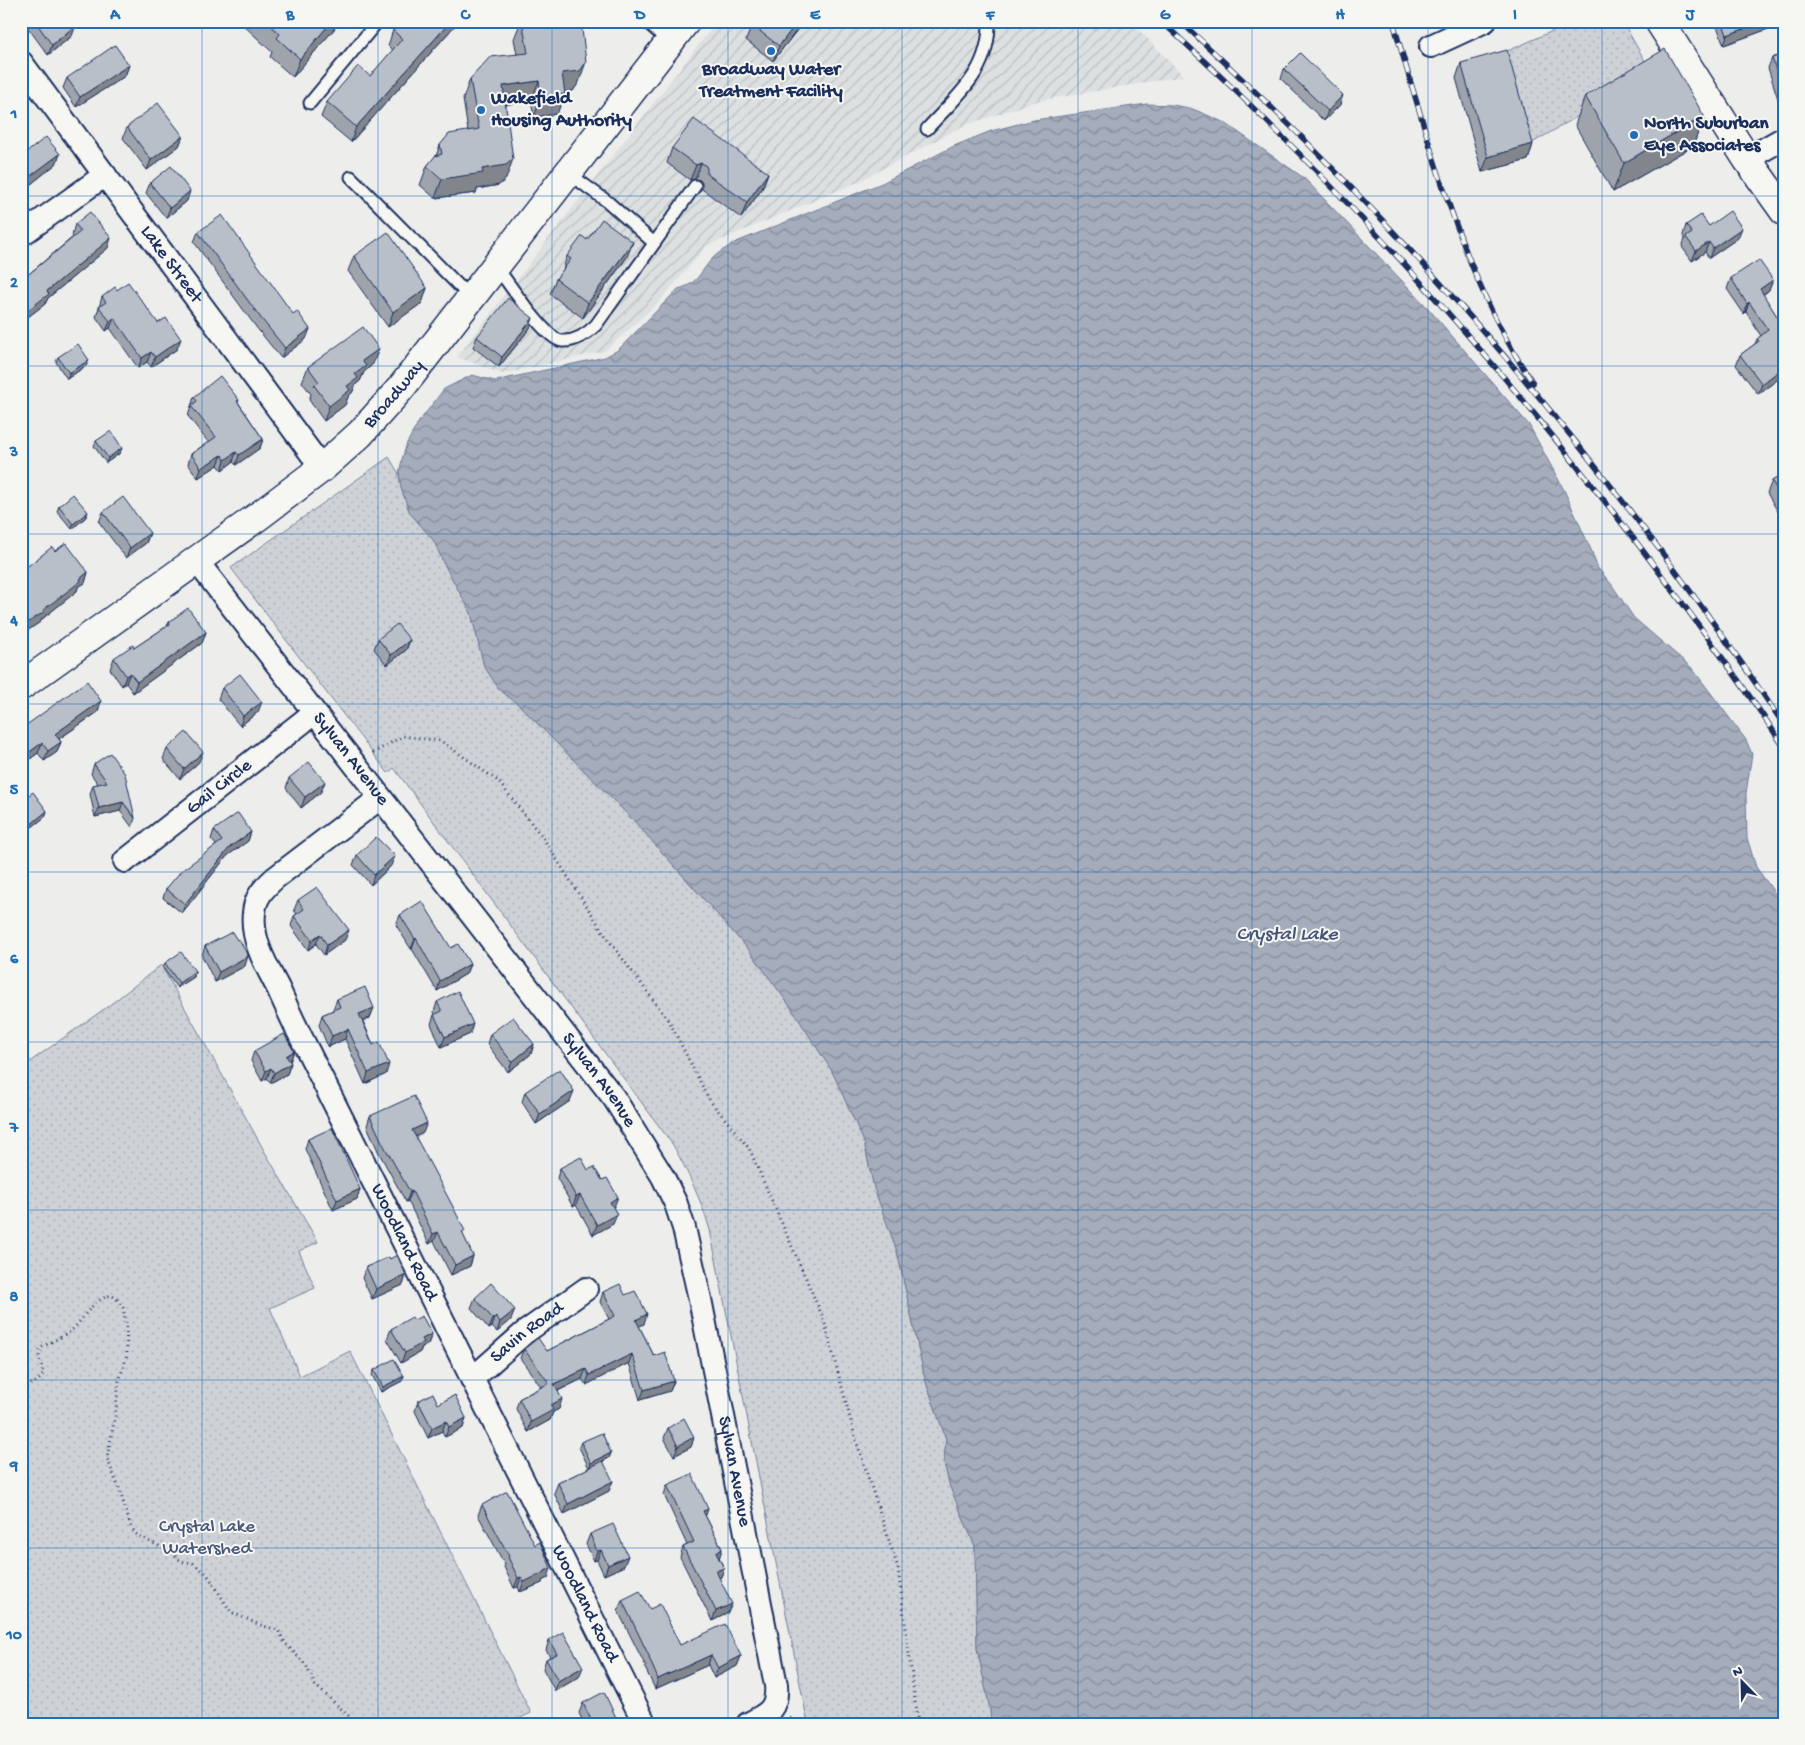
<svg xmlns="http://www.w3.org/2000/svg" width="1805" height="1745" font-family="'Gochi Hand',sans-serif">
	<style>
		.industrial { fill: url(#industrial-furrows) }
		.park { fill: url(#park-dots); stroke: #74809a }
		.water { fill: url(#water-waves); stroke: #6e7a96 }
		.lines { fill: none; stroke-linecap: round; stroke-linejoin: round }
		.service-casing { stroke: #1b2f5e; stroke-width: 15 }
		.minor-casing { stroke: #1b2f5e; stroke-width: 26 }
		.tertiary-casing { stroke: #1b2f5e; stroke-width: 31 }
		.primary-casing { stroke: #1b2f5e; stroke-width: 31 }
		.path { stroke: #1b2f5e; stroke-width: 3; stroke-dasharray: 1 4; stroke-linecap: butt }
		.service { stroke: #f6f6f2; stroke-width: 11 }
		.minor { stroke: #f6f6f2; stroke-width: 22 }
		.tertiary { stroke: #f6f6f2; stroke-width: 28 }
		.primary { stroke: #f6f6f2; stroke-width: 28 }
		.rail-casing { stroke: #1b2f5e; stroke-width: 5.5 }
		.rail { stroke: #f6f6f2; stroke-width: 4; stroke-dasharray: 11; stroke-linecap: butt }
		.wall { fill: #9fa4ac; stroke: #1b2f5e }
		.shaded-wall { fill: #82868c; stroke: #1b2f5e }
		.building { fill: #b9bfc8; stroke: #1b2f5e }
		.grid { fill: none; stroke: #1f6fb2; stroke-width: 1; stroke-opacity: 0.55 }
		.poi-dot { fill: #1f6fb2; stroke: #f6f6f2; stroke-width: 2 }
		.labels { text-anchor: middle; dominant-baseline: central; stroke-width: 4; stroke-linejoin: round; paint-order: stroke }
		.poi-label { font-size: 19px; font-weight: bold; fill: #1b2f5e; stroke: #f6f6f2; text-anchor: start }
		.street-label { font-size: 19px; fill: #1b2f5e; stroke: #f6f6f2 }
		.park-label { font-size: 19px; fill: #48587c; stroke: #f6f6f2 }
		.water-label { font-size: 20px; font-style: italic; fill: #44547a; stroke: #f6f6f2 }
		.neatline { fill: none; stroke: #1f6fb2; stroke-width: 2 }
		.grid-label { font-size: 16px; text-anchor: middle; font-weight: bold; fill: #1f6fb2 }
	</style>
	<defs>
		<pattern id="industrial-furrows" width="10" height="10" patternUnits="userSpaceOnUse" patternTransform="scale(1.25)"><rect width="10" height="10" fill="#dde0e1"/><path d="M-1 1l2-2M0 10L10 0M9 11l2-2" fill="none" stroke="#bdc0c3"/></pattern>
		<pattern id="park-dots" width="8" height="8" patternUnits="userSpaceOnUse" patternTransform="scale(1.25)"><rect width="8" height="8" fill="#ced2d7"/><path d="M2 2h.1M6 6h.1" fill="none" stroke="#b0b5bb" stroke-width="1.8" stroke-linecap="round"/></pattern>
		<pattern id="water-waves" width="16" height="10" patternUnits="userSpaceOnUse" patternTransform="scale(1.25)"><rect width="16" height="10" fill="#a5acbc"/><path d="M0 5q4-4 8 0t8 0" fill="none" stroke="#868c9c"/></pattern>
	</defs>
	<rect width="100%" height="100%" fill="#edeeec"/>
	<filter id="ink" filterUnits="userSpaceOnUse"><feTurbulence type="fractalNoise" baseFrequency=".02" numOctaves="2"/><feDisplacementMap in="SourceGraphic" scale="10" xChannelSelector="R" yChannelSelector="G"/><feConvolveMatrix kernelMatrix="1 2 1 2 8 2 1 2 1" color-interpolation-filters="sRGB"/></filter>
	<g filter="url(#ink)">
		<path class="industrial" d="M717 21H1130L1184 76 1037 101 963 126 858 182 707 246 659 302 605 351 503 374 457 357Z"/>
		<g class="park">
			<path d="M1575 21H1622L1652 73 1527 146 1501 54Z"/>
			<path d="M389 457 399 474 401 488 410 513 434 541 444 564 471 613 484 666 499 689 519 705 636 823 749 950 790 1006 832 1071 864 1142 874 1188 897 1251 925 1379 946 1439 944 1463 950 1487 975 1546 977 1648 990 1709 991 1724H808L710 1230C701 1200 688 1172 673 1145L394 768 388 773 231 568Z"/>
			<path d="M161 965 266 1154 318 1242 299 1251 315 1288 270 1308 300 1376 350 1351 531 1713 508 1724H21V1068L107 1007Z"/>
		</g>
		<path class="water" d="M1147 104 1172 105 1190 108 1205 114 1225 123 1304 178 1427 307 1529 425 1564 490 1592 552 1597 567 1612 585 1634 618 1692 668 1746 740 1752 754 1746 793 1747 838 1756 867 1784 906V1724H991L990 1709 977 1648 975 1546 950 1487 944 1463 946 1439 925 1379 897 1251 874 1188 864 1142 832 1071 790 1006 749 950 636 823 519 705 499 689 484 666 471 613 444 564 434 541 410 513 401 488 399 474 402 459 407 443 418 423 444 389 472 375 495 381 605 357 618 350 678 289C698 284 699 273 712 259 718 252 727 248 734 243L882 183 954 146 991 131 1034 120Z"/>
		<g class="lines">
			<g class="service-casing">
				<g id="service">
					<path d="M310 103 378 21"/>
					<path d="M927 129C958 95 990 71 989 21"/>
					<path d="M568 173 608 202 654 243"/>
					<path d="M351 177 472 299"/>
					<path d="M496 266C508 282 545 339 562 341 575 342 588 333 596 325L695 186"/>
				</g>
			</g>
			<g class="minor-casing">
				<g id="minor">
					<path d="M654 21 673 38"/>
					<path d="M1431 46 1485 21"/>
					<path id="s1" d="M21 62 322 468"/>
					<path d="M1747 159 1784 138"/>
					<path d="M21 235 105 175"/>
					<path id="s2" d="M196 560 614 1098 663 1177 676 1204 684 1228 700 1299 776 1685C778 1709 768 1714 748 1724"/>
					<path id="s3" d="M380 798 275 878C264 888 255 897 254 913 251 940 266 965 278 988 287 1008 296 1028 306 1047L645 1724"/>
					<path id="s4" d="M125 861 314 713"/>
					<path id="s5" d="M472 1379 524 1333 586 1289"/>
				</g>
			</g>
			<g class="tertiary-casing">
				<g id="tertiary">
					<path id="s6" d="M21 686 260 515 322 468 360 434 401 388 686 21"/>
				</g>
			</g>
			<g class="primary-casing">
				<path id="primary" d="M1659 21 1747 159 1784 211"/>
			</g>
			<g class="path">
				<path d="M373 753 403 736 441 741 498 781 543 838 607 938 669 1021 710 1101 749 1148 824 1320 856 1440 898 1568 918 1724"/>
				<path d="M21 1388C61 1375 32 1367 41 1348 49 1342 66 1336 72 1330 85 1317 92 1300 111 1295L116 1298 123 1308 126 1324 127 1355 119 1381 115 1417 107 1458 120 1491 131 1527 136 1534 142 1538 166 1549 181 1561 193 1563 207 1574 231 1612 260 1625 278 1630 286 1644 306 1665 315 1685 348 1715 354 1724"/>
				<path d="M790 1718 797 1724"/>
			</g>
			<use href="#service" class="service"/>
			<use href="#minor" class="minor"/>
			<use href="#tertiary" class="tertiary"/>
			<use href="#primary" class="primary"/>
			<g class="rail-casing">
				<g id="rail">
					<path d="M1161 21C1328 173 1479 339 1617 517 1675 592 1732 668 1784 747"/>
					<path d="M1180 21C1408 229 1612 468 1784 725"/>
					<path d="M1393 21C1405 65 1419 109 1432 153 1458 234 1485 312 1533 383"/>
				</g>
			</g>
			<use href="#rail" class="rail"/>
		</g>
		<g class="wall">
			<path d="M23 21H73L72 36 48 55Z"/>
			<path d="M239 21H341L293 77 270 57 272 52Z"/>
			<path d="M401 21H459L351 142 321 117 327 102 370 76 393 50 388 46 393 30Z"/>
			<path d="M521 21H581L579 82 573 91 564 92 557 114 534 117 531 101 506 104V179L499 185 477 189 476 193 435 198 420 185 427 166 436 156 440 145 468 131 463 99 470 79 517 54 514 39Z"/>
			<path d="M804 21 773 61 746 40 752 25Z"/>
			<path d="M1715 21H1774L1771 28 1724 45Z"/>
			<path d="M1784 54V101L1779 102 1768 68 1772 58Z"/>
			<path d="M1461 63 1533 144 1528 160 1482 172 1456 78Z"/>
			<path d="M129 65 125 76 76 107 63 88 67 78Z"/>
			<path d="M1284 69 1340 105 1324 121 1281 79Z"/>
			<path d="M1585 96 1704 116 1693 146 1613 192 1575 125Z"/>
			<path d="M127 127 183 136 179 146 147 170 123 138Z"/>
			<path d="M672 148 768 173 762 189 741 218 702 189V183L700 180 695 179 690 180 667 163Z"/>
			<path d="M60 154 56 164 26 188 21 182V157Z"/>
			<path d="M150 183 187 201 166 218 146 193Z"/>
			<path d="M75 224 108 248 48 298 45 304 24 320 22 317 21 318V274L24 278 73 237 72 235Z"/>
			<path d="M1686 225 1709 226 1738 238 1709 258 1705 252 1692 261 1682 247 1685 239 1683 235Z"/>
			<path d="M198 232 306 339 281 358 256 327 194 242Z"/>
			<path d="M587 240 627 257 583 318 550 294 556 279 563 270 567 256Z"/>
			<path d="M354 256 427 288 422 303 388 327 348 271Z"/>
			<path d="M1731 278 1773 280 1769 290 1763 295 1778 318 1784 314V375L1758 394 1736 365 1740 355 1755 344 1757 339 1761 336 1746 312 1744 314 1727 289Z"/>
			<path d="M102 297 177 349 151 367 147 362 138 368 110 328 106 331 96 317Z"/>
			<path d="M530 328 499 367 473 347 477 337Z"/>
			<path d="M58 357 87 365 67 379 56 362Z"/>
			<path d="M373 364 364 372 360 381 356 384 352 393 348 397 345 405 324 421 309 400 311 394 302 382 308 367Z"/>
			<path d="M194 397 239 400 238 402 263 439 260 448 236 465 233 462 222 470 218 465 198 478 188 464 191 454 208 442 188 416Z"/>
			<path d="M96 441 120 453 106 463 94 446Z"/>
			<path d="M1784 474V508L1778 512 1767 493 1772 481Z"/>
			<path d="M59 506 86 517 72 529 57 511Z"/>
			<path d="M103 512 150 533 146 543 126 558 99 522Z"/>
			<path d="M55 551 88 572 85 583 78 587 77 591 42 619 40 622 24 633 21 630V566L24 569Z"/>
			<path d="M169 622 206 632 202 643 133 693 126 683 122 686 110 669 114 658 134 648 167 626Z"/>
			<path d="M378 639 410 640 406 650 387 665 374 649Z"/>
			<path d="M222 688 258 712 240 726 218 699Z"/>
			<path d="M98 712 59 739 61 742 57 752 44 761 38 753 21 766V729Z"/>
			<path d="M167 749 199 762 180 779 163 759Z"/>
			<path d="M94 764 135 818 132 827 120 811 95 817 90 794 93 785 98 784 91 774Z"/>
			<path d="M289 778 321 792 301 808 286 788Z"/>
			<path d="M21 801 47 811 45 817 28 830 21 821Z"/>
			<path d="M214 830 251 832 248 841 227 856 182 913 163 898 166 889 216 845 211 839Z"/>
			<path d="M357 855 391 866 371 885 353 865Z"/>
			<path d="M298 900 345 940 324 955 316 944 308 950 291 926 294 916 297 914 294 910Z"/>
			<path d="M400 915 451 948 470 964 466 974 437 991 412 949H411L396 925Z"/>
			<path d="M237 940 245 966 215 982 202 956 205 946Z"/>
			<path d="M165 963 195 971 194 977 177 988 163 968Z"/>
			<path d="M337 999 370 1018 363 1021 386 1074 365 1084 345 1039 328 1047 319 1025 322 1015 333 1010V1009Z"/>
			<path d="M437 1002 470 1034 441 1047 431 1024 434 1015 435 1014 434 1012Z"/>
			<path d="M490 1034 534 1044 531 1054 508 1072 487 1044Z"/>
			<path d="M254 1051H294L290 1062 291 1063 287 1074 270 1083 267 1078 262 1081 251 1061Z"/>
			<path d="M525 1092 570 1101 536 1124 522 1102Z"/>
			<path d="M370 1116 423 1133 415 1137 473 1256 470 1266 451 1275 434 1241 429 1244 408 1201 406 1202 379 1153 367 1126Z"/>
			<path d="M308 1139 360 1189 357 1199 333 1210 305 1149Z"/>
			<path d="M560 1168 588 1170 614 1207 613 1208 617 1214 613 1224 593 1235 576 1205 573 1207 557 1178Z"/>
			<path d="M390 1259 406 1275 403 1285 372 1299 362 1278 366 1267Z"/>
			<path d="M603 1292 644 1324 639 1326 654 1356 674 1381 670 1391 640 1400 629 1363 586 1385 582 1379 558 1391 559 1409 553 1412 550 1420 528 1432 516 1409 519 1399 541 1387 520 1358 524 1349 547 1351 609 1319 600 1302Z"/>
			<path d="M475 1298 511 1320 497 1332 492 1327 489 1329 471 1308Z"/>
			<path d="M414 1320 432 1334 428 1344 422 1347 420 1352 401 1363 387 1339 391 1329Z"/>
			<path d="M374 1370 404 1376 402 1381 381 1392 372 1375Z"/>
			<path d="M418 1401 438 1404 466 1418 463 1428 445 1437 442 1431 428 1438 415 1411Z"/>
			<path d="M668 1428 694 1437 691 1447 674 1456 664 1438Z"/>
			<path d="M581 1442 611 1453 609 1458 603 1461 609 1491 564 1514 554 1493 558 1483 589 1468 579 1447Z"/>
			<path d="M667 1485 706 1517 722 1549 719 1558 724 1568 721 1577 719 1578 728 1613 712 1621 680 1557 683 1547 687 1545 664 1495Z"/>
			<path d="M482 1505 535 1545 548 1578 543 1580 542 1583 520 1592 518 1587 514 1588 504 1567 505 1565 478 1515Z"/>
			<path d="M590 1534 624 1566 604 1575 597 1560 594 1561 586 1544Z"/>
			<path d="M622 1600 650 1609 680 1645 741 1656 737 1666 714 1678 708 1665 655 1689 645 1668 646 1667 618 1611Z"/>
			<path d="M549 1640 579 1677 555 1691 543 1669 546 1659 550 1657 546 1650Z"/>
			<path d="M583 1703 619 1724H584L579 1713Z"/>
		</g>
		<g class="shaded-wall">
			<path d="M332 21H341L293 77 300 59Z"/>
			<path d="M451 21H459L351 142 356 127Z"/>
			<path d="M798 21H804L773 61 779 46Z"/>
			<path d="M1766 21H1774L1771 28 1724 45 1727 35Z"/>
			<path d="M76 25 72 36 48 55 52 45Z"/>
			<path d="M586 62 579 82 573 91 555 93 562 73Z"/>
			<path d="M129 65 125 76 76 107 80 97Z"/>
			<path d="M539 81 531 101 496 106 503 86Z"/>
			<path d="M1783 92H1784V101L1779 102Z"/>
			<path d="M565 94 557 114 534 117 541 97Z"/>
			<path d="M1343 95 1340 105 1324 121 1328 111Z"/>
			<path d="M1704 116 1693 146 1613 192 1624 163Z"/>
			<path d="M183 136 179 146 147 170 151 160Z"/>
			<path d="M1533 144 1528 160 1482 172 1488 157Z"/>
			<path d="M60 154 56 164 26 188 29 177Z"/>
			<path d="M513 159 506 179 499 185 477 189 476 193 435 198 442 179 482 169Z"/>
			<path d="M701 163 695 179 690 180 696 165Z"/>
			<path d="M768 173 762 189 741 218 747 202Z"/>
			<path d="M190 191 187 201 166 218 170 208Z"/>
			<path d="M1742 228 1738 238 1709 258 1713 248Z"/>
			<path d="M111 238 108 248 48 298 45 304 24 320 28 310 47 291Z"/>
			<path d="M633 242 627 257 583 318 588 303Z"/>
			<path d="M1709 242 1705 252 1692 261 1696 251Z"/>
			<path d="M1773 280 1769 290 1756 299 1760 289Z"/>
			<path d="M427 288 422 303 388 327 393 312Z"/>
			<path d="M1749 302 1746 312 1744 314 1747 304Z"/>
			<path d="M26 307 22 317 21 318V311Z"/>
			<path d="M114 318 110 328 106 331 110 321Z"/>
			<path d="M533 318 530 328 499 367 502 357Z"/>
			<path d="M310 329 306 339 281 358 285 348Z"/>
			<path d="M181 339 177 349 151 367 155 357Z"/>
			<path d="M379 349 373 364 364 372 360 381 356 384 352 393 348 397 345 405 324 421 329 406 347 386 362 361Z"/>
			<path d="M151 352 147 362 138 368 142 358Z"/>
			<path d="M89 360 87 365 67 379 69 373Z"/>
			<path d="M1784 367V375L1758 394 1762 384Z"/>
			<path d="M27 373 26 379 21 382V378Z"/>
			<path d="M263 439 260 448 236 465 239 455Z"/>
			<path d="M122 448 120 453 106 463 108 458Z"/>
			<path d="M236 452 233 462 222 470 225 460Z"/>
			<path d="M222 455 218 465 198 478 201 468Z"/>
			<path d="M1782 499H1784V508L1778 512Z"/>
			<path d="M88 512 86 517 72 529 73 524Z"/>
			<path d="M150 533 146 543 126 558 130 548Z"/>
			<path d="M88 572 85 583 78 587 77 591 42 619 40 622 24 633 27 623Z"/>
			<path d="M206 632 202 643 133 693 137 682Z"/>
			<path d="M410 640 406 650 387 665 391 655Z"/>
			<path d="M130 673 126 683 122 686 126 676Z"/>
			<path d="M101 701 98 712 51 744 55 734Z"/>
			<path d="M262 702 258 712 240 726 243 716Z"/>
			<path d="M61 742 57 752 44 761 48 751Z"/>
			<path d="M42 743 38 753 21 766V758Z"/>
			<path d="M203 752 199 762 180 779 184 769Z"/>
			<path d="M325 782 321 792 301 808 305 797Z"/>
			<path d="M123 802 120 811 95 817 99 808Z"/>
			<path d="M47 811 45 817 28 830 30 825Z"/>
			<path d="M251 832 248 841 227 856 182 913 185 904 230 847Z"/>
			<path d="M395 856 391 866 371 885 374 875Z"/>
			<path d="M349 930 345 940 324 955 327 945Z"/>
			<path d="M320 934 316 944 308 950 312 940Z"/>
			<path d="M416 938 412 949H411L415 939Z"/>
			<path d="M248 956 245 966 215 982 219 972Z"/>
			<path d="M470 964 466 974 437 991 440 981Z"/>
			<path d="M195 971 194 977 177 988 179 983Z"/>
			<path d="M374 1008 370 1018 356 1024 359 1014Z"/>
			<path d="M473 1024 470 1034 441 1047 445 1037Z"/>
			<path d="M348 1029 345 1039 328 1047 332 1036Z"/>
			<path d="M534 1044 531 1054 508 1072 512 1062Z"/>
			<path d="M294 1051 290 1061 283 1066 286 1056Z"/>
			<path d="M291 1063 287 1074 270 1083 274 1073Z"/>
			<path d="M389 1064 386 1074 365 1084 368 1073Z"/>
			<path d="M271 1068 267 1078 262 1081 266 1071Z"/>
			<path d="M574 1091 570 1101 536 1124 540 1114Z"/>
			<path d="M427 1123 423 1133 408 1140 412 1130Z"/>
			<path d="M360 1189 357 1199 333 1210 337 1200Z"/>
			<path d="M412 1191 408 1201 406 1202 410 1192Z"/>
			<path d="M580 1195 576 1205 573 1207 576 1197Z"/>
			<path d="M618 1197 614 1207 606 1212 610 1202Z"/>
			<path d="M617 1214 613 1224 593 1235 597 1225Z"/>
			<path d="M438 1232 434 1241 429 1244 433 1234Z"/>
			<path d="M473 1256 470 1266 451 1275 455 1265Z"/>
			<path d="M406 1275 403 1285 372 1299 376 1289Z"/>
			<path d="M515 1310 511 1320 497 1332 500 1322Z"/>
			<path d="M647 1314 644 1324 632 1330 636 1320Z"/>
			<path d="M496 1316 492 1327 489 1329 493 1319Z"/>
			<path d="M432 1334 428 1344 422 1347 420 1352 401 1363 405 1353 422 1339Z"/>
			<path d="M632 1354 629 1363 586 1385 589 1375Z"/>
			<path d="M586 1369 582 1379 551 1394 554 1384Z"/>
			<path d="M404 1376 402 1381 381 1392 383 1387Z"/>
			<path d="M674 1381 670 1391 640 1400 644 1390Z"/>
			<path d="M562 1399 559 1409 553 1412 550 1420 528 1432 531 1422 551 1405Z"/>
			<path d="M466 1418 463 1428 445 1437 449 1427Z"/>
			<path d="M446 1421 442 1431 428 1438 432 1428Z"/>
			<path d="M694 1437 691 1447 674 1456 678 1446Z"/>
			<path d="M611 1453 609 1458 589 1468 591 1463Z"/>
			<path d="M613 1481 609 1491 564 1514 568 1504Z"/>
			<path d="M708 1509 705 1518 703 1511Z"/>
			<path d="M722 1549 719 1559 716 1553Z"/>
			<path d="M601 1550 597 1560 594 1561 597 1551Z"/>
			<path d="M628 1556 624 1566 604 1575 608 1565Z"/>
			<path d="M551 1568 548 1578 543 1580 542 1583 520 1592 524 1582Z"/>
			<path d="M724 1568 721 1577 713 1581 716 1571Z"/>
			<path d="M521 1577 518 1587 514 1588 518 1578Z"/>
			<path d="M732 1604 728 1613 712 1621 716 1611Z"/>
			<path d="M711 1655 708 1665 655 1689 658 1679Z"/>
			<path d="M741 1656 737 1666 714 1678 718 1668Z"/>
			<path d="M583 1667 579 1677 555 1691 558 1681Z"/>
		</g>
		<g class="building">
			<path d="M35 21H73L76 25 52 45Z"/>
			<path d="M266 21H332L300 59 277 38 280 34Z"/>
			<path d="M401 21H451L356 127 327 102 358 66 370 76 402 39 393 30Z"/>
			<path d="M522 21H581L586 62 580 71 562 73 565 94 541 97 539 81 503 86 513 159 506 165 482 169 483 173 442 179 427 166 435 156 442 154 440 145 449 134 479 129 470 79 490 57 528 53Z"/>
			<path d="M755 21H798L779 46 752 25Z"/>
			<path d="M1722 21H1766L1727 35Z"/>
			<path d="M115 45 129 65 80 97 67 78Z"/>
			<path d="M1665 49 1704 116 1624 163 1585 96Z"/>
			<path d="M1507 50 1533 144 1488 157 1461 63Z"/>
			<path d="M1300 53 1343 95 1328 111 1284 69Z"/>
			<path d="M1784 54V92H1783L1772 58Z"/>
			<path d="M158 103 183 136 151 160 127 127Z"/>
			<path d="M694 119 768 173 747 202 707 174V168L705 165 701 163 696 165 672 148Z"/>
			<path d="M46 137 60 154 29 177 21 167V157Z"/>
			<path d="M171 166 190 191 170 208 150 183Z"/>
			<path d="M1730 211 1742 228 1713 248 1709 242 1696 251 1686 237 1692 233 1686 225 1701 215 1709 226Z"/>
			<path d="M90 212 111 238 47 291 49 294 28 310 26 307 21 311V274L24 278 81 231 75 224Z"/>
			<path d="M222 215 293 314 297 311 310 329 285 348 260 317 198 232Z"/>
			<path d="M602 219 633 242 588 303 556 279 571 259 567 256 582 236 587 240Z"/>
			<path d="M388 232 427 288 393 312 354 256Z"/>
			<path d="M1759 260 1773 280 1760 289 1778 318 1784 314V367L1762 384 1740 355 1759 341 1757 339 1768 330 1749 302 1747 304 1731 278Z"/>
			<path d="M128 282 158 323 166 318 181 339 155 357 151 352 142 358 114 318 110 321 99 307 106 302 102 297 115 287 117 290Z"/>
			<path d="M508 298 533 318 502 357 477 337Z"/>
			<path d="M363 327 379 349 362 361 366 366 355 374 358 378 347 386 350 390 329 406 314 385 319 382 308 367Z"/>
			<path d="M78 344 89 360 69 373 58 357Z"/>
			<path d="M21 366 27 373 21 378Z"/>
			<path d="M220 376 239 400 237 401 263 439 239 455 236 452 225 460 222 455 201 468 191 454 216 437 191 406 197 401 194 397Z"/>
			<path d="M111 431 122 448 108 458 96 441Z"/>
			<path d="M1784 474V499H1782L1772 481Z"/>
			<path d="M73 494 88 512 73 524 59 506Z"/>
			<path d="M123 497 150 533 130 548 103 512Z"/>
			<path d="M66 543 88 572 80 579 81 581 43 610 44 612 27 623 21 615V566L24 569 52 547 55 551Z"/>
			<path d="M188 608 206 632 137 682 130 673 126 676 114 658 133 645 134 648 170 624 169 622Z"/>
			<path d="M397 624 410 640 391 655 378 639Z"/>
			<path d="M240 674 262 702 243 716 222 688Z"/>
			<path d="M87 681 101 701 55 734 61 742 48 751 42 743 21 758V729Z"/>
			<path d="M186 732 203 752 184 769 167 749Z"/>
			<path d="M110 753 125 774 135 818 123 802 99 808 93 785 107 782 94 764Z"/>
			<path d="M309 762 325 782 305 797 289 778Z"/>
			<path d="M33 792 47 811 30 825 21 813V801Z"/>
			<path d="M238 813 251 832 230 847 185 904 166 889 181 871 222 841 214 830Z"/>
			<path d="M376 837 395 856 374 875 357 855Z"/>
			<path d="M317 887 349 930 327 945 320 934 312 940 294 916 304 909 298 900Z"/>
			<path d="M422 901 451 948 458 944 470 964 440 981 416 938 415 939 400 915Z"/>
			<path d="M232 932 237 940 239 939 248 956 219 972 205 946Z"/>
			<path d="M181 952 195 971 179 983 165 963Z"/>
			<path d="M365 987 374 1008 359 1014 373 1045 379 1042 389 1064 368 1073 348 1029 332 1036 322 1015 340 1007 337 999Z"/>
			<path d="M458 991 473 1024 445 1037 434 1015 442 1011 437 1002Z"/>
			<path d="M513 1017 534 1044 512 1062 490 1034Z"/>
			<path d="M284 1034 294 1051 286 1056 291 1063 274 1073 271 1068 266 1071 254 1051Z"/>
			<path d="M560 1069 574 1091 540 1114 525 1092Z"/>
			<path d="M414 1096 427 1123 412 1130 451 1203 465 1231 462 1232 473 1256 455 1265 438 1232 433 1234 412 1191 410 1192 383 1144 370 1116Z"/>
			<path d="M332 1128 360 1189 337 1200 308 1139Z"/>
			<path d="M581 1157 588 1170 594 1167 602 1180 607 1178 618 1197 610 1202 617 1214 597 1225 580 1195 576 1197 560 1168Z"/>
			<path d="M397 1255 406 1275 376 1289 366 1267 389 1257 390 1259Z"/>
			<path d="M491 1283 515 1310 500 1322 496 1316 493 1319 475 1298Z"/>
			<path d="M620 1284 625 1295 635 1291 640 1300 647 1314 636 1320 654 1356 665 1352 674 1381 644 1390 632 1354 589 1375 586 1369 554 1384 562 1399 551 1405 553 1410 531 1422 519 1399 549 1383 524 1349 538 1338 547 1351 615 1316 603 1292Z"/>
			<path d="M422 1316 432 1334 422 1339 424 1342 405 1353 391 1329 412 1317 414 1320Z"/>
			<path d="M394 1359 404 1376 383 1387 374 1370Z"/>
			<path d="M433 1393 438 1404 455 1395 466 1418 449 1427 446 1421 432 1428 418 1401Z"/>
			<path d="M684 1418 694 1437 678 1446 668 1428Z"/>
			<path d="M602 1433 611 1453 591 1463 581 1442Z"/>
			<path d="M603 1461 613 1481 568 1504 558 1483Z"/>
			<path d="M692 1474 708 1509 703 1511 722 1549 716 1553 724 1568 716 1571 732 1604 716 1611 683 1547 694 1542 667 1485Z"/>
			<path d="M507 1491 535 1545 540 1542 551 1568 545 1571V1572L524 1582 521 1577 518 1578 508 1557 509 1556 482 1505Z"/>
			<path d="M613 1524 628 1556 608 1565 601 1550 597 1551 590 1534Z"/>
			<path d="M640 1591 650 1609 660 1604 680 1645 725 1624 741 1656 718 1668 711 1655 658 1679 649 1658H650L622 1600Z"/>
			<path d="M563 1632 583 1667 558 1681 546 1659 557 1654 549 1640Z"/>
			<path d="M604 1692 619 1724H593L583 1703Z"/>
		</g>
	</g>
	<path class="grid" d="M202 21V1724M378 21V1724M552 21V1724M728 21V1724M902 21V1724M1078 21V1724M1252 21V1724M1428 21V1724M1602 21V1724M21 196H1784M21 366H1784M21 534H1784M21 704H1784M21 872H1784M21 1042H1784M21 1210H1784M21 1380H1784M21 1548H1784"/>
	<g class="poi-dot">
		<circle cx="771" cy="51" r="5"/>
		<circle cx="481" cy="110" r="5"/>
		<circle cx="1634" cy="135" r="5"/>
	</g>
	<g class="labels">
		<g class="poi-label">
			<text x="771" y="70" text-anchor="middle">Broadway Water<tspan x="771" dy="22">Treatment Facility</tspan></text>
			<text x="491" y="99">Wakefield<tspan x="491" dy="22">Housing Authority</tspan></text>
			<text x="1644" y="124">North Suburban<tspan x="1644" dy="22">Eye Associates</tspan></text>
		</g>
		<g class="street-label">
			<text stroke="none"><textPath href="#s1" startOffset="252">Lake Street</textPath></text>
			<text stroke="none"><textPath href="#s6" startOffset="475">Broadway</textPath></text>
			<text stroke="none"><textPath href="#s2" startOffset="252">Sylvan Avenue</textPath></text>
			<text stroke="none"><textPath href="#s4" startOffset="120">Gail Circle</textPath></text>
			<text stroke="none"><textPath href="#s2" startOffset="658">Sylvan Avenue</textPath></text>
			<text stroke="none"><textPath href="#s3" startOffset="538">Woodland Road</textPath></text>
			<text stroke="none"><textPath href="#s5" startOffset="72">Savin Road</textPath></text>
			<text stroke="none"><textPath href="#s2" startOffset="1078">Sylvan Avenue</textPath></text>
			<text stroke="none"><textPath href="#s3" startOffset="942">Woodland Road</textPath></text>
		</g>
		<g class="park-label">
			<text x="207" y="1527">Crystal Lake<tspan x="207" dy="22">Watershed</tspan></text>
		</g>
		<g class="water-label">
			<text x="1287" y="935">Crystal Lake</text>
		</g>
	</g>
	<rect width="1805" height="1745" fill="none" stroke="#f6f6f2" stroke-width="55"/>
	<g transform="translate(1742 1682) rotate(337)" stroke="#f6f6f2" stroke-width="4" paint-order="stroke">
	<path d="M0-4L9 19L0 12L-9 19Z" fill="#1b2f5e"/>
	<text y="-8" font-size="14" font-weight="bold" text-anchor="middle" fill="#1b2f5e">N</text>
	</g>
	<rect x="28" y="28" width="1750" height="1690" class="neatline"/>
	<g class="grid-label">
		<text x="115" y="19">A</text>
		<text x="290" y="19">B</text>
		<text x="465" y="19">C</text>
		<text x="640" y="19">D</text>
		<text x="815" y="19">E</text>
		<text x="990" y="19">F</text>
		<text x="1165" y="19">G</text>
		<text x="1340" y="19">H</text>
		<text x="1515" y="19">I</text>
		<text x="1690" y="19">J</text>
		<text x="14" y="118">1</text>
		<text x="14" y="287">2</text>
		<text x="14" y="456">3</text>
		<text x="14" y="625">4</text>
		<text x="14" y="794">5</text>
		<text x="14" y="963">6</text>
		<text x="14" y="1132">7</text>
		<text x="14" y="1301">8</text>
		<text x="14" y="1470">9</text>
		<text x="14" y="1639">10</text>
	</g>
</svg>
